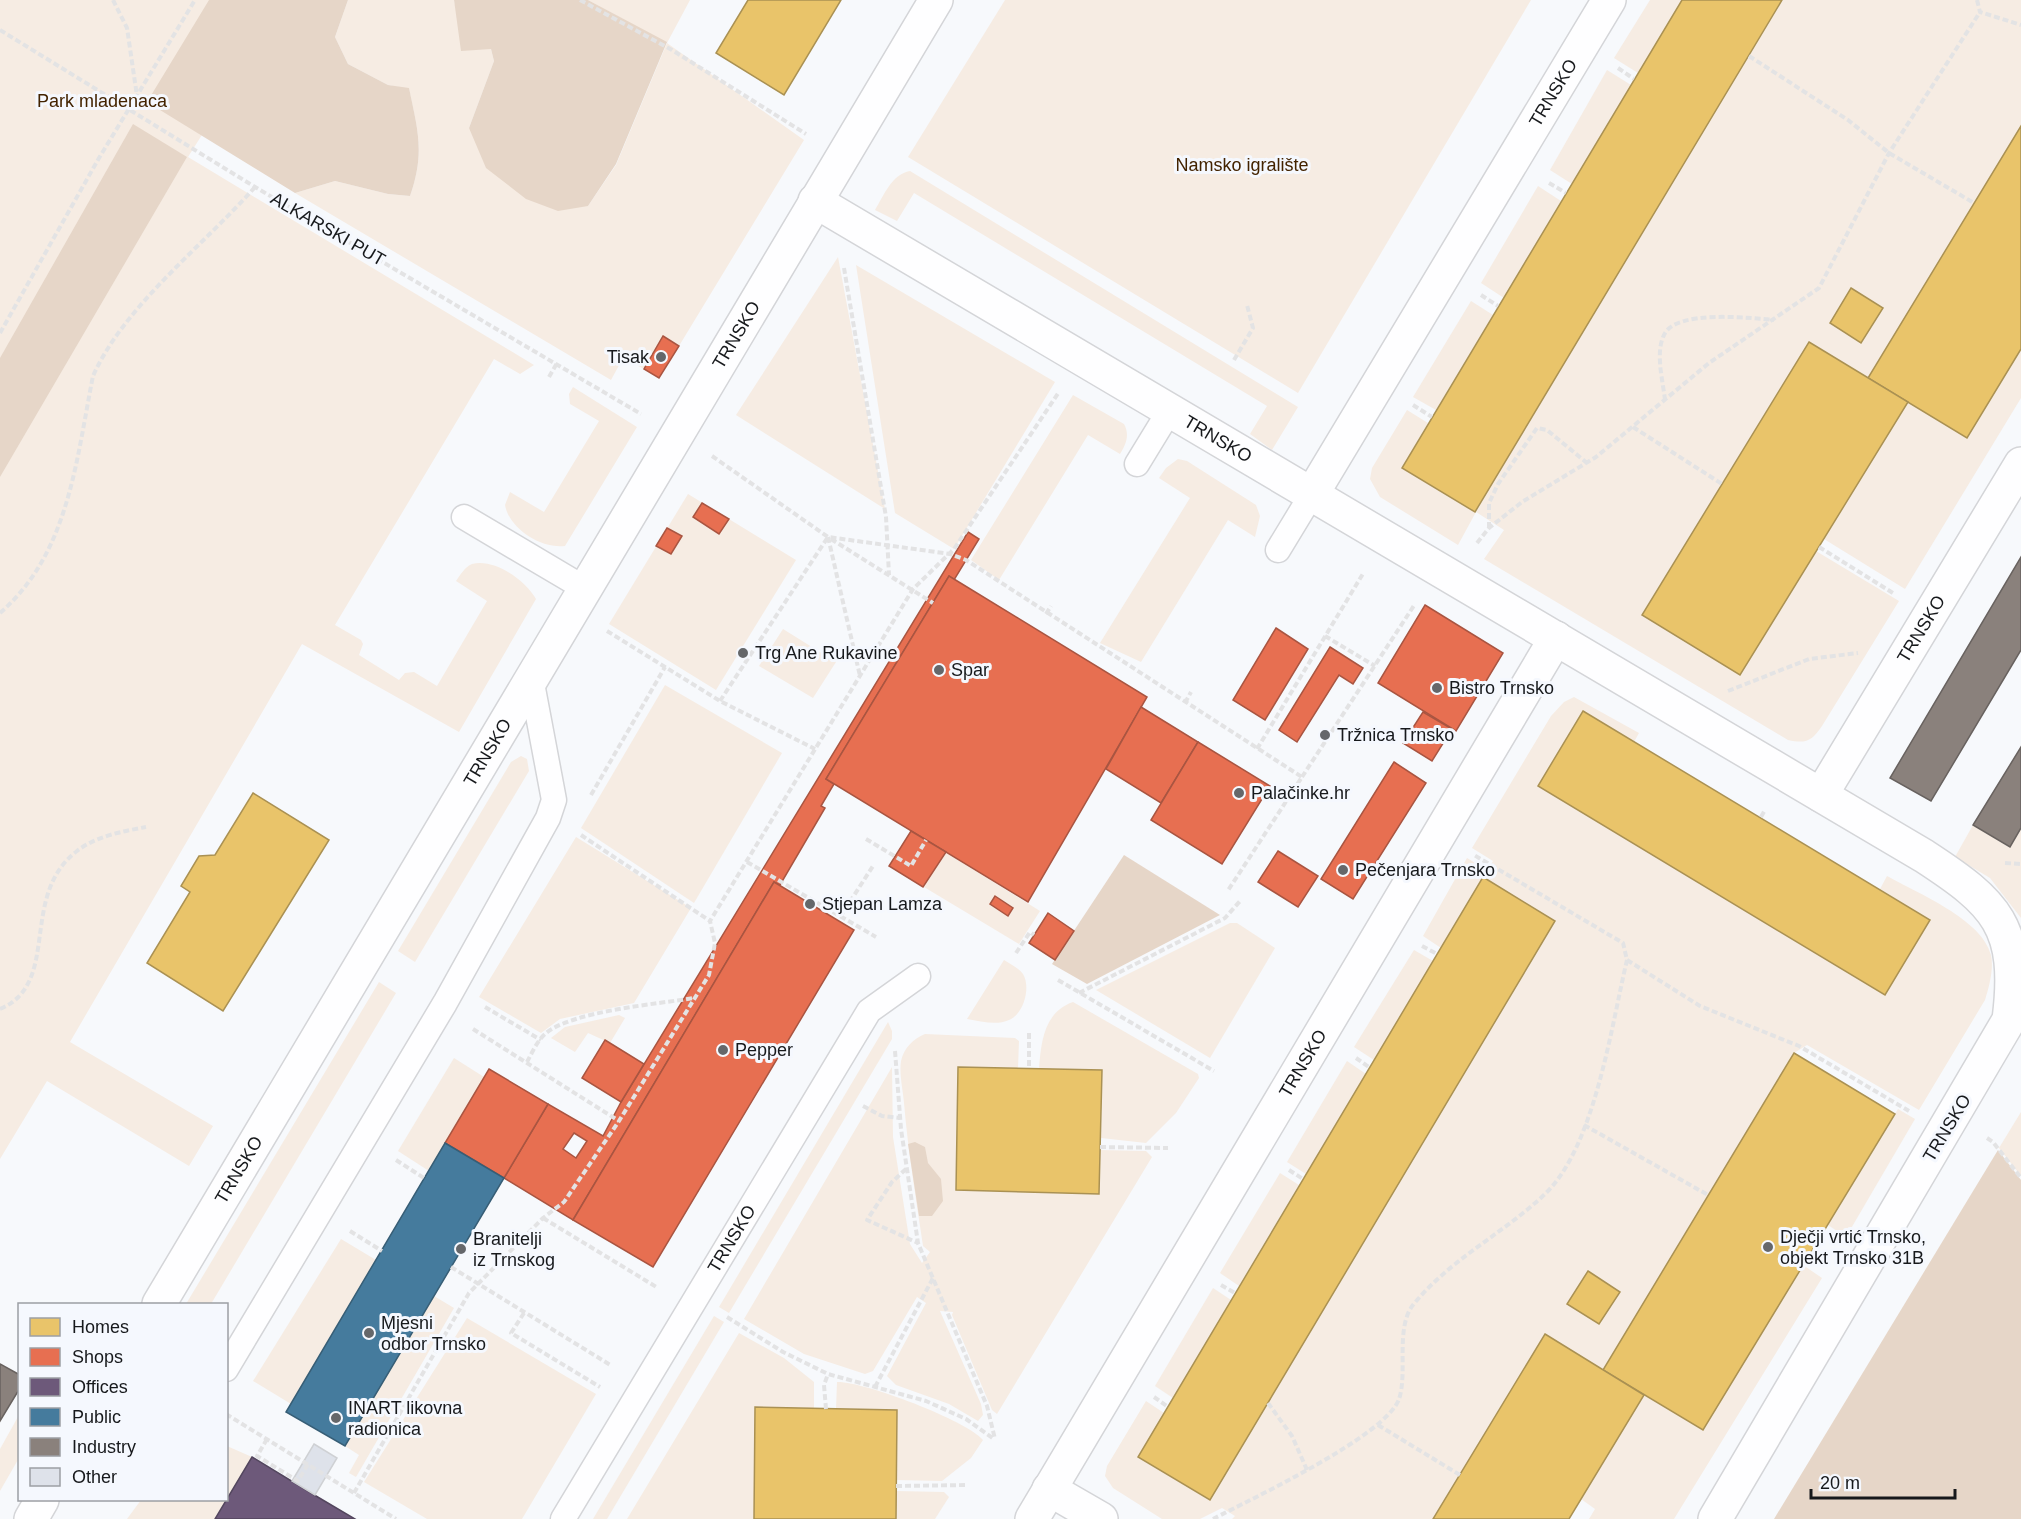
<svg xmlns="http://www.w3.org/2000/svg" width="2021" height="1519" font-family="Arial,sans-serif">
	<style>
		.green { fill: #f6ece3 }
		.forest { fill: #e6d6c8 }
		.homes { fill: #e9c46a; stroke: #aa9153; stroke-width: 1.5 }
		.shops { fill: #e76f51; stroke: #a95541; stroke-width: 1.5; fill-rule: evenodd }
		.offices { fill: #6d597a; stroke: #53465e; stroke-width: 1.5 }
		.public { fill: #457b9d; stroke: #375e76; stroke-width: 1.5 }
		.industry { fill: #8a817c; stroke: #68625f; stroke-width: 1.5 }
		.building { fill: #dee2ea; stroke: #cfd1d4; stroke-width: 1.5 }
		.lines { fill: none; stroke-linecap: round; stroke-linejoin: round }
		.service-casing { stroke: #d4d5d8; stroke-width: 27 }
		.minor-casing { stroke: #d4d5d8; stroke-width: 36 }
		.tertiary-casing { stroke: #d4d5d8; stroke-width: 36 }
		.path { stroke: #e3e3e4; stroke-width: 4; stroke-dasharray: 6 3; stroke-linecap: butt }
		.service { stroke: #fefeff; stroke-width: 24 }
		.minor { stroke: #fefeff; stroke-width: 33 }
		.tertiary { stroke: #fefeff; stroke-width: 33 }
		.poi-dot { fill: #65676a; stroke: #f5f8fe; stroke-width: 2 }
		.labels { text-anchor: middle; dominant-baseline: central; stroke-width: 6; stroke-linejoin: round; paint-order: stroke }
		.street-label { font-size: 18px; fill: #17191c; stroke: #f5f8fe }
		.park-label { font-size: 18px; fill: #432300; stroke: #f5f8fe }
		.poi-label { font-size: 18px; fill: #17191c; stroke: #f5f8fe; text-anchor: start }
	</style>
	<rect width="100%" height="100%" fill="#f7f9fc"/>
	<g class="green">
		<path d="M0 0H287L188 157 534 365 520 374 494 359 335 625 361 640 363 644 359 655 399 680 405 673 414 672 437 686 487 601 456 581C460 575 465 567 472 564 495 558 526 581 536 599L459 732 302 644 70 1042 213 1126 189 1166 47 1081 0 1159Z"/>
		<path d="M348 0H454L457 16 491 49 494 61 469 128 588 206 616 165 667 43 588 0H690L667 43 804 140 679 346 663 336 644 369 623 358 611 380 295 193 335 181 388 194 410 196C425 153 418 131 409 89L388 85 348 64 335 37Z"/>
		<path d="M1005 0H1531L1298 393 908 157Z"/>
		<path d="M1650 0H1682L1638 73 1614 58Z"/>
		<path d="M1782 0H2021V126L1868 378 1809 342 1642 614 1740 675 1816 551 1899 601 1822 726C1812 741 1806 744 1788 740L1484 559 1504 530 1476 512 1458 545 1380 497 1370 479 1372 468 1407 410 1428 423 1402 468 1475 512Z"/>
		<path d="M1607 70 1631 85 1572 184 1550 170Z"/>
		<path d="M910 171 1298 407 1272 450 1250 434 1267 406 914 193 897 221 875 210C884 195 892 174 910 171Z"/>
		<path d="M1538 186 1561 201 1504 298 1481 283Z"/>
		<path d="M838 257 885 509 736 415Z"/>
		<path d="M856 265 1055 382 954 549 895 513Z"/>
		<path d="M1471 301 1493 315 1436 410 1413 397Z"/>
		<path d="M2021 349V398L1905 589 1824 539 1908 402 1967 438Z"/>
		<path d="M573 387 637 427 565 546C540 549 509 528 505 505L510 492 544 512 599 421 570 404 569 394Z"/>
		<path d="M1073 395 1124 424C1130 435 1126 444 1120 454L1088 435 999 580 971 560Z"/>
		<path d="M1178 459 1187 461 1256 505 1260 516 1255 537 1228 520 1141 662 1100 643 1190 498 1159 478 1166 468Z"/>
		<path d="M688 494 796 560 716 690 609 624Z"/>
		<path d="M783 629 836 662 813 698 759 666Z"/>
		<path d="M665 685 782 753 694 903 581 828Z"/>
		<path d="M1574 697 1639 733 1634 742 1583 711 1539 785 1885 995 1930 920 1880 889 1887 876C1917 893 1982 919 1991 955 1994 969 1989 987 1985 1000L1919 1110 1807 1045 1794 1053 1603 1370 1433 1519H1232L1235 1516 1222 1508 1200 1519H1162L1113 1488 1105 1476 1107 1466 1146 1401 1164 1413 1138 1457 1210 1499 1555 921 1483 877 1441 948 1423 936 1467 858 1487 870 1493 861 1472 848 1551 716 1564 702Z"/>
		<path d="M521 756 527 759 529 771 415 962 398 951 511 762Z"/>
		<path d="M1973 825 2009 847 2021 828V918L1990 878 1955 857Z"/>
		<path d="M911 831 1040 911 1019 944 889 866Z"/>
		<path d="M576 837 691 908 634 1003 560 1019 541 1033 479 997Z"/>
		<path d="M1230 923H1237L1275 948 1210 1058 1096 990Z"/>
		<path d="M1414 950 1433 961 1374 1060 1354 1047Z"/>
		<path d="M1004 960C1010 964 1019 968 1023 974 1031 987 1024 1014 1009 1020 996 1026 981 1021 967 1019Z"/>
		<path d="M379 982 396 993 211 1304H186Z"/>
		<path d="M1073 1002 1198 1074 1199 1078 1176 1113 1146 1143 1101 1138 1102 1070 1039 1069C1041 1042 1044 1012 1073 1002Z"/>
		<path d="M619 1015 625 1018 610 1043 588 1033 575 1052 551 1038 565 1027Z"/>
		<path d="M888 1022 892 1031V1039L729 1313 719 1307Z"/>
		<path d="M925 1034 1015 1038 1019 1041 1018 1068 958 1067 956 1190 1099 1194 1100 1150 1146 1151 1152 1157 997 1414 992 1410 952 1315 953 1312 940 1311 981 1404 983 1415 978 1421 949 1404 896 1385 887 1376 926 1303 917 1297 873 1371 865 1374 804 1354 744 1319 892 1067 893 1137 910 1244 922 1263 930 1252 923 1246C916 1198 908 1151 904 1103 903 1090 899 1074 901 1061 904 1048 913 1039 925 1034Z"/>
		<path d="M454 1058 484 1077 429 1171 398 1151Z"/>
		<path d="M1347 1061 1366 1074 1306 1174 1287 1162Z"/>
		<path d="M1898 1109 1915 1119 1846 1237 1828 1225Z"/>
		<path d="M2021 1112V1176L1999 1148Z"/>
		<path d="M1280 1173 1299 1185 1239 1286 1220 1273Z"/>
		<path d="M341 1239 376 1260 291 1404 253 1381Z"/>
		<path d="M1803 1265 1822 1278 1674 1519H1589L1595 1509 1581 1499 1644 1395 1703 1430Z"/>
		<path d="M1213 1288 1231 1300 1173 1398 1155 1386Z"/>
		<path d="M434 1296 454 1308 356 1477 349 1473 359 1455 345 1446Z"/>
		<path d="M714 1316 724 1322 607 1519H593Z"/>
		<path d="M467 1318 596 1394 522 1519H427L364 1482Z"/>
		<path d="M739 1333 784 1358 814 1382V1408H755L754 1519H627Z"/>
		<path d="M837 1382C863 1381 966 1420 983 1440L971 1458 942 1481 896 1480 897 1410 836 1409Z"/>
		<path d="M19 1415V1458L0 1491V1449Z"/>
		<path d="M227 1446 252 1457 215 1519H127L141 1500H226Z"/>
		<path d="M896 1491 944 1492 949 1497 935 1519H896Z"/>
	</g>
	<g class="forest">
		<path d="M209 0H348L335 37 348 64 388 85 409 88C418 131 425 153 410 196L388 194 335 181 295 193 147 102Z"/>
		<path d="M454 0H588L667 42 616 164 588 206 558 211 526 199 486 168 469 128 494 61 491 49 461 51Z"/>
		<path d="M133 124 187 157 0 477V358Z"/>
		<path d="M1124 855 1220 915 1087 984 1052 964Z"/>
		<path d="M915 1142 925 1147 928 1163 941 1179 943 1201 932 1216H919L908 1144Z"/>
		<path d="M1998 1150 2021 1180V1519H1774Z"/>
	</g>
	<g class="homes">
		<path d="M748 0H841L784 95 716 53Z"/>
		<path d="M1682 0H1782L1475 512 1402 468Z"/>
		<path d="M2021 126V349L1967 438 1868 378Z"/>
		<path d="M1851 288 1883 308 1861 343 1830 323Z"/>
		<path d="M1809 342 1908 402 1740 675 1642 615Z"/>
		<path d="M1583 711 1930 920 1885 995 1538 786Z"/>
		<path d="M253 793 329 840 223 1011 147 963 190 892 181 886 199 856 215 855Z"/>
		<path d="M1483 877 1555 921 1210 1500 1138 1457Z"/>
		<path d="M1794 1053 1895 1114 1703 1430 1603 1370Z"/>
		<path d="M958 1067 1102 1070 1099 1194 956 1190Z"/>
		<path d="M1588 1271 1620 1292 1599 1324 1567 1304Z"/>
		<path d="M1545 1334 1644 1395 1569 1519H1433Z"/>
		<path d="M755 1407 897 1410 896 1519H754Z"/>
	</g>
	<g class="shops">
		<path d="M663 336 679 346 659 378 644 369Z"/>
		<path d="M702 503 729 519 719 534 693 517Z"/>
		<path d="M667 528 682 536 671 554 656 546Z"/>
		<path d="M968 532 979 539 954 580 949 576 826 779 834 784 821 806 825 808 780 885 774 882 573 1220 504 1178 548 1104 603 1136 621 1102ZM574 1133 587 1141 576 1158 563 1149Z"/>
		<path d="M949 576 1147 697 1028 902 826 779Z"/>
		<path d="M1425 605 1503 653 1456 731 1378 683Z"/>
		<path d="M1276 628 1308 649 1265 720 1233 700Z"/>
		<path d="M1330 647 1363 668 1353 684 1339 675 1297 742 1279 730Z"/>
		<path d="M1141 707 1198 742 1161 803 1106 769Z"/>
		<path d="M1423 712 1452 729 1432 761 1403 743Z"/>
		<path d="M1198 742 1270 786 1222 864 1151 820Z"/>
		<path d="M1394 762 1426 783 1353 899 1321 879Z"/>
		<path d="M911 831 946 852 923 887 889 866Z"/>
		<path d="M1278 851 1318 876 1298 907 1258 882Z"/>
		<path d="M774 882 854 930 653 1267 573 1220Z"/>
		<path d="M995 896 1013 908 1008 916 990 904Z"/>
		<path d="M1048 913 1074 931 1055 960 1029 943Z"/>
		<path d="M605 1040 644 1064 621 1102 582 1078Z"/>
		<path d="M489 1069 548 1104 504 1178 445 1143Z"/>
	</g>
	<path class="offices" d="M252 1457 316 1496 355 1519H215Z"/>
	<path class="public" d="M445 1143 504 1178 345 1446 286 1412Z"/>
	<g class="industry">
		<path d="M2021 557V650L1931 801 1890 778Z"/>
		<path d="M2021 747V828L2010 847 1973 825Z"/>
		<path d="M0 1364 20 1375V1388L0 1421Z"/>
	</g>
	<path class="building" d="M314 1444 337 1458 315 1495 292 1481Z"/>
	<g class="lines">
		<g class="service-casing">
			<g id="service">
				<path d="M1137 464 1170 410"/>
				<path d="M464 517 584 588"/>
				<path d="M1278 550 1312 494"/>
				<path d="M226 1369 445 1003 548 818 554 800 531 678"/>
				<path id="s1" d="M563 1519 869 1011 918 976"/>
			</g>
		</g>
		<g class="minor-casing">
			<g id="minor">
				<path id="s2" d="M815 201 1924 856C1996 903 2021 926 2009 1020L1715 1519"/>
				<path id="s3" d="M1312 494 1609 0"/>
				<path id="s4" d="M1821 795 2021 464"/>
				<path d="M1049 1489 1101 1519"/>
				<path id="s5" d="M1032 1519 1556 638"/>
			</g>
		</g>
		<g class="tertiary-casing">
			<g id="tertiary">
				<path id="s6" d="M159 1304 936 0"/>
				<path d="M31 1519 42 1500"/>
			</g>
		</g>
		<g class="path">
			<path d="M113 0 127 28 137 96"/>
			<path d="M580 0 672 50 806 134"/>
			<path d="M1977 0 1980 12 2021 25"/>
			<path d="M0 30 255 187 641 414"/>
			<path d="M1749 56 1848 120 1889 153 1974 203"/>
			<path d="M1618 68 1634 79"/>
			<path d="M1549 183 1566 193"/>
			<path d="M844 268 886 517 889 575"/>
			<path d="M1481 295 1498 306"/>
			<path d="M0 333 99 158 195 0"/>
			<path d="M1234 360 1253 328 1247 305"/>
			<path d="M549 377 557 363"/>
			<path d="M1665 400C1663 381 1655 353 1664 335 1675 309 1751 318 1774 320"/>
			<path d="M1413 405 1432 417"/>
			<path d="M1633 427 1722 484"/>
			<path d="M712 456 828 537 950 554 966 560 1302 777 1227 892"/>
			<path d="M1489 528V503L1498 484 1537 428 1547 430 1587 463"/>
			<path d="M828 537 860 676"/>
			<path d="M831 539 933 603"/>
			<path d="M1477 543 1489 528 1522 502 1596 457 1709 363 1819 288 1889 153 1980 12"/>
			<path d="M1819 547 1893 593"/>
			<path d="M0 613C69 553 76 461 93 376 124 306 204 245 255 187"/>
			<path d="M1046 614 1051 606"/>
			<path d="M607 631 720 701 815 749"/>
			<path d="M1325 636 1375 666"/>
			<path d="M1728 691 1809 659 1858 653"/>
			<path d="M720 701 828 537"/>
			<path d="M1185 703 1191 692"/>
			<path d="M1257 749 1364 572"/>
			<path d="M1302 777 1415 604"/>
			<path d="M591 795 665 667"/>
			<path d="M1761 817 1765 810"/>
			<path d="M581 835 710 921"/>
			<path d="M866 839 911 866 926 840"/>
			<path d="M747 862 876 937"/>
			<path d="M2005 863 2021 864"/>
			<path d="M840 917 873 866"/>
			<path d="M1422 946 1437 954"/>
			<path d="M1016 953 1030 932 1034 935"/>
			<path d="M1627 960 1700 1006 1799 1046 1909 1111"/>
			<path d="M1058 980 1214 1071"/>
			<path d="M1079 993 1225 918 1241 900"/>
			<path d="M485 1007 541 1040"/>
			<path d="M0 1009C62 983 18 896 77 851 96 836 124 831 146 827"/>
			<path d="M473 1029 619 1121"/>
			<path d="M1029 1033V1068"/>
			<path d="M895 1051 901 1129 918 1243 987 1406 995 1439"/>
			<path d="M1356 1058 1370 1068"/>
			<path d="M527 1062C532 1053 537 1041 545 1034 571 1011 658 1004 694 998"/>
			<path d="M863 1106 882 1116 900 1118"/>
			<path d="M1584 1125 1708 1195"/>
			<path d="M1987 1138 1993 1142 2021 1178"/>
			<path d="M1100 1147 1168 1148"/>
			<path d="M396 1160 424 1178"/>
			<path d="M906 1169 892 1182 867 1220 918 1243"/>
			<path d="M1289 1170 1303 1179"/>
			<path d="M543 1218 658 1288"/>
			<path d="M350 1231 382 1251"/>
			<path d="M1810 1255 1818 1260"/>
			<path d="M451 1267 612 1366"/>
			<path d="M1221 1285 1235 1293"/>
			<path d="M524 1313 511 1333 600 1387"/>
			<path d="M727 1317 783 1352 828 1374 926 1401 966 1419 994 1439"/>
			<path d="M875 1387 933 1278"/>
			<path d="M1154 1397 1168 1407"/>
			<path d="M1268 1403 1292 1436 1307 1470"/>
			<path d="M826 1409 824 1385 828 1374"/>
			<path d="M226 1414 396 1519"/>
			<path d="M1378 1425 1460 1475"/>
			<path d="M267 1439 257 1456 298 1481 308 1464"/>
			<path d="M896 1486 968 1485"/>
			<path d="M354 1493 469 1293 543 1218 564 1202 619 1121 709 975 715 943 710 921 913 589 954 549 1059 392"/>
			<path d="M1213 1519C1251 1499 1386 1436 1399 1399 1408 1373 1395 1328 1413 1305 1450 1259 1503 1234 1545 1194 1595 1146 1611 1027 1627 960L1623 943 1474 855"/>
		</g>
		<use href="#service" class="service"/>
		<use href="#minor" class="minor"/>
		<use href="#tertiary" class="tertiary"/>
	</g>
	<g class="poi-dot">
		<circle cx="661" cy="357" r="6"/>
		<circle cx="743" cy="653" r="6"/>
		<circle cx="939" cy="670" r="6"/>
		<circle cx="1437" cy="688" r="6"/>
		<circle cx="1325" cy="735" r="6"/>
		<circle cx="1239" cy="793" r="6"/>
		<circle cx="1343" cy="870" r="6"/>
		<circle cx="810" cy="904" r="6"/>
		<circle cx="723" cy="1050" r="6"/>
		<circle cx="1768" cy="1247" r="6"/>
		<circle cx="461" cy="1249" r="6"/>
		<circle cx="369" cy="1333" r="6"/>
		<circle cx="336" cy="1418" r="6"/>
	</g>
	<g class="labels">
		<g class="street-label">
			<text stroke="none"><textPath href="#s3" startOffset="468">TRNSKO</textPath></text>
			<text transform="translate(328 229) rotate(30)">ALKARSKI PUT</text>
			<text stroke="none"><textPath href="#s6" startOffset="1128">TRNSKO</textPath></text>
			<text stroke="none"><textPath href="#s2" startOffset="468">TRNSKO</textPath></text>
			<text stroke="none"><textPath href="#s4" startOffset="194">TRNSKO</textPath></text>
			<text stroke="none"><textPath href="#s6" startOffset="642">TRNSKO</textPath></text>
			<text stroke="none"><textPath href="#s5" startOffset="530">TRNSKO</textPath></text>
			<text transform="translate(1947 1128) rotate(-59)">TRNSKO</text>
			<text stroke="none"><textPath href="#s6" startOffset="156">TRNSKO</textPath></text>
			<text stroke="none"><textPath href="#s1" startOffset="327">TRNSKO</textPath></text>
		</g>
		<g class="park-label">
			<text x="102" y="101">Park mladenaca</text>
			<text x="1242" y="165">Namsko igralište</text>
		</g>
		<g class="poi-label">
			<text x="649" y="357" text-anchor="end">Tisak</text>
			<text x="755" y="653">Trg Ane Rukavine</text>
			<text x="951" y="670">Spar</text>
			<text x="1449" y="688">Bistro Trnsko</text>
			<text x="1337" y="735">Tržnica Trnsko</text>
			<text x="1251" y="793">Palačinke.hr</text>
			<text x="1355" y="870">Pečenjara Trnsko</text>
			<text x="822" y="904">Stjepan Lamza</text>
			<text x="735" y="1050">Pepper</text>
			<text x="1780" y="1237">Dječji vrtić Trnsko,<tspan x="1780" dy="21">objekt Trnsko 31B</tspan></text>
			<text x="473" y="1239">Branitelji<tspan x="473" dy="21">iz Trnskog</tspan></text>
			<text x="381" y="1323">Mjesni<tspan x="381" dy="21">odbor Trnsko</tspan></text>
			<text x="348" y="1408">INART likovna<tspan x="348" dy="21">radionica</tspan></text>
		</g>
	</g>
	<rect x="18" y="1303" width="210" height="198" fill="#f5f8fe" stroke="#9c9fa4" stroke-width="1.5"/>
	<rect x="30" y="1318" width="30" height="18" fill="#e9c46a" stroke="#9c9fa4" stroke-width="1.5"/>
	<text x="72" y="1333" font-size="18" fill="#17191c">Homes</text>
	<rect x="30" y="1348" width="30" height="18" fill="#e76f51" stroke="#9c9fa4" stroke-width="1.5"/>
	<text x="72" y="1363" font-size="18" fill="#17191c">Shops</text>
	<rect x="30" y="1378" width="30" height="18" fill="#6d597a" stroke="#9c9fa4" stroke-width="1.5"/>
	<text x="72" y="1393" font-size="18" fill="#17191c">Offices</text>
	<rect x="30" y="1408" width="30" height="18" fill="#457b9d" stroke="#9c9fa4" stroke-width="1.5"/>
	<text x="72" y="1423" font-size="18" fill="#17191c">Public</text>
	<rect x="30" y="1438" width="30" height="18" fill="#8a817c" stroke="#9c9fa4" stroke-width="1.5"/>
	<text x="72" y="1453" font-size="18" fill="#17191c">Industry</text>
	<rect x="30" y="1468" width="30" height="18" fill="#dee2ea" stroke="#9c9fa4" stroke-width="1.5"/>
	<text x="72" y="1483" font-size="18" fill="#17191c">Other</text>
	<path d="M1811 1489v9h144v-9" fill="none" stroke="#17191c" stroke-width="3"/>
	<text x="1820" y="1489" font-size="18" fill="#17191c" stroke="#f5f8fe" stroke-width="4.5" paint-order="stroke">20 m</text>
</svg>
